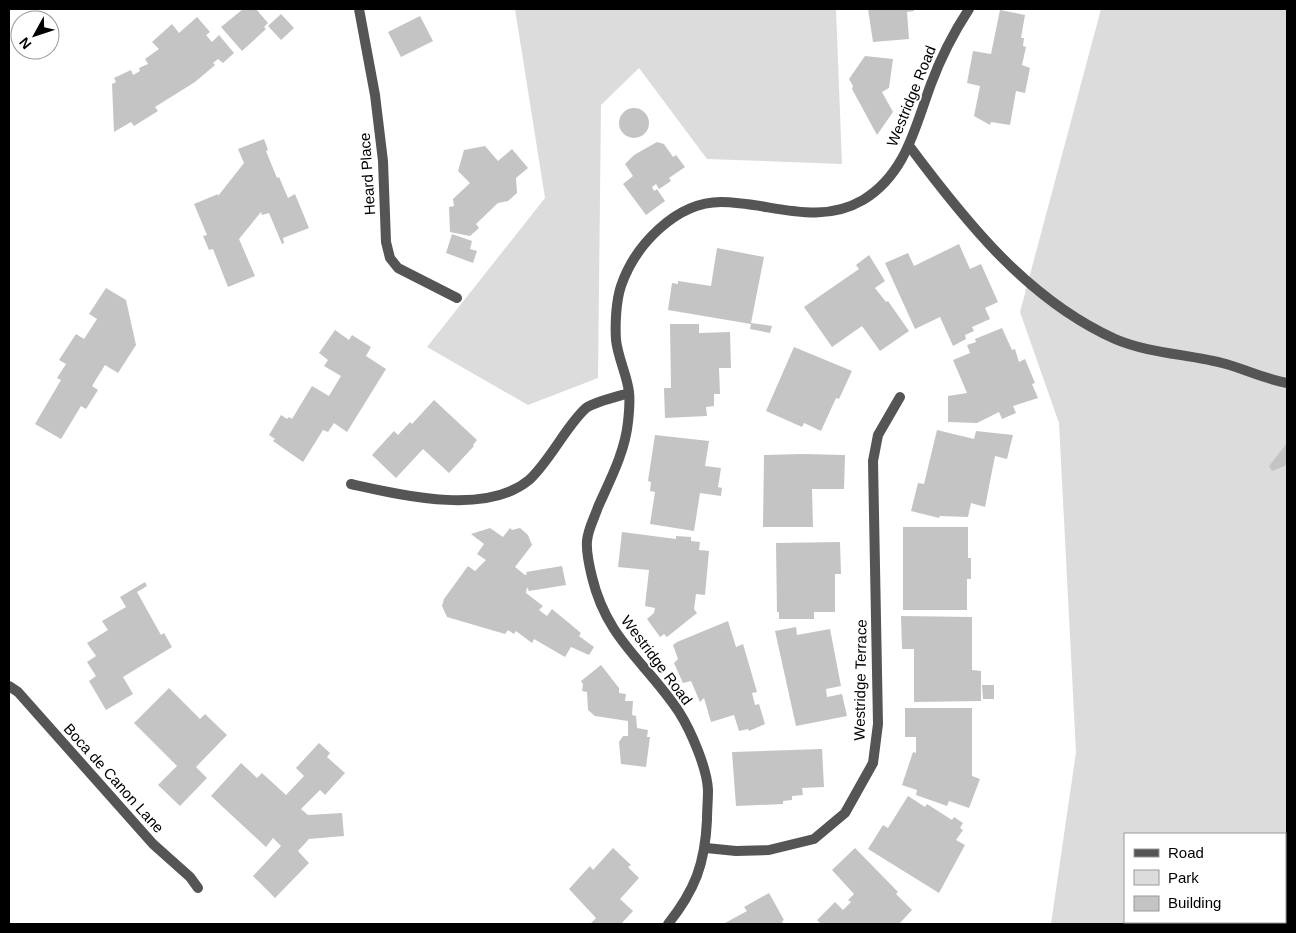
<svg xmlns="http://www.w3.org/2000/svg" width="1296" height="933" font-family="Arial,sans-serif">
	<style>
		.green { fill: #dcdcdc; fill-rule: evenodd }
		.building { fill: #c4c4c4 }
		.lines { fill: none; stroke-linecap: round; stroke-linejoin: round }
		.service { stroke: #555; stroke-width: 10 }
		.minor { stroke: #555; stroke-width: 10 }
		.labels { text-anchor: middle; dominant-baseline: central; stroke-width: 4; stroke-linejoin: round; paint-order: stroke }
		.street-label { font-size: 15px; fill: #000; stroke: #fff }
	</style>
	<rect width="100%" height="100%" fill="#fff"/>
	<g class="green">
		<path d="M515 9H836L842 164 707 159 639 68 601 105 598 378 528 405 427 347 545 198Z"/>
		<path d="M1101 9H1287V924H1051L1076 752 1059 423 1020 312ZM1125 834H1285V922H1125Z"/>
	</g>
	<g class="building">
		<path d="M243 9H256L268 23 264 27 266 29 242 51 221 27Z"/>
		<path d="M868 9H914V11L907 12 909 39 873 42Z"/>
		<path d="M1000 10 1025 15 1021 38H1024L1023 46 1026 47 1022 65 1030 68 1025 93 1016 91 1010 125 991 122 990 125 974 116 980 86 967 83 973 51 991 54Z"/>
		<path d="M281 14 294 28 281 40 268 26Z"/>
		<path d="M420 16 433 41 401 57 388 32Z"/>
		<path d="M197 17 210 32 206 35 212 42 219 35 234 53 223 63 218 59 213 63 215 65 195 82 155 107 158 111 134 126 131 122 114 132 112 84 116 82 114 78 131 70 133 75 140 71 139 68 148 64 145 59 159 49 152 42 172 24 179 33Z"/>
		<path d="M865 56 893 59 889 88 882 92 893 112 877 135 852 89 853 86 849 79Z"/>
		<circle cx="634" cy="123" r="15"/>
		<path d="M264 139 268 150 266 151 277 178 279 177 288 198 295 194 309 228 283 238 284 243 282 244 269 213 262 215 261 212 239 239 255 276 228 287 213 249 209 250 203 236 207 235 194 204 218 194V196L244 163 238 149Z"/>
		<path d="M657 142 664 144 673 157 676 155 685 167 669 178 671 181 659 189 656 184 652 187 654 191 657 189 665 201 646 215 623 184 633 176 625 164 634 155Z"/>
		<path d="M485 146 498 161 512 149 528 168 516 178 517 193 508 201 498 203 476 224 479 228 470 236 450 232 449 207 454 206 453 199 470 183 458 171 464 150Z"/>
		<path d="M452 234 472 241 470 249 477 251 473 263 446 253Z"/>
		<path d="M959 244 970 269 981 264 998 302 985 308 990 319 972 327 974 331 965 335 966 339 953 346 940 317 915 329 885 263 908 253 914 266Z"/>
		<path d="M717 248 764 257 751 323 772 326 770 333 750 329 751 324 668 310 672 283 678 284V281L711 286Z"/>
		<path d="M869 255 885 281 875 288 886 302 888 301 909 331 880 351 862 326 832 347 804 307 859 269 856 265Z"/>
		<path d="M106 288 126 300 136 345 118 373 105 365 92 386 98 390 86 409 81 406 61 439 35 424 61 380 57 378 66 364 59 360 76 334 84 339 97 319 89 314Z"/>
		<path d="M670 324H699V333L730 332 731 368H719L720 394H714V406L706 407 707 416 665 418 664 388H671Z"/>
		<path d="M1002 328 1012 350 1015 349 1019 362 1025 359 1035 383 1032 384 1038 398 1013 406 1016 413 1002 419 999 412 977 423 948 422V396L967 393 953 360 970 353 967 345 976 342 975 339Z"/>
		<path d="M335 330 349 340 352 335 371 347 366 356 386 369 347 432 334 423 328 432 323 430 303 462 273 441 275 439 269 435 281 415 287 419 289 417 292 419 312 386 329 396 341 376 324 366 328 360 319 353Z"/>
		<path d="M794 347 852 371 839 399 836 398 821 431 804 423 802 427 766 411Z"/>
		<path d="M434 400 477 440 473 445 474 446 449 473 423 449 396 478 372 455 394 431 398 435 410 422 412 424Z"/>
		<path d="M937 430 974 439 976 431 1013 435 1007 459 995 456 985 507 971 503 968 517 940 516 939 518 911 511 918 483 924 484Z"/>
		<path d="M655 435 709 441 705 466 721 468 718 487 722 488 721 496 700 493 694 531 650 524 655 492 650 491 651 482 648 481Z"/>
		<path d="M1287 443V465L1272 471 1269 466Z"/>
		<path d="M803 454 845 455 844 489H812L813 527H763L764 455Z"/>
		<path d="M903 527H968V558H971V579H967V610H903Z"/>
		<path d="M490 528 503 537 510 528 512 530 520 528 528 535 532 545 515 567 525 575 527 574 526 572 562 566 566 585 529 591 527 587 526 593 543 606 539 610 547 616 552 609 581 633 579 636 594 647 589 655 571 647 565 657 534 639 532 643 516 631 514 634 508 630 505 634 447 617 442 606 444 599 468 566 475 571 486 560 477 554 484 544 471 534Z"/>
		<path d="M622 532 676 539V536L691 537V541L700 542 699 550 709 551 705 595 696 594 694 609 697 613 667 637 664 634 660 637 647 619 654 613 655 608 645 606 649 570 618 567Z"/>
		<path d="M840 542 841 574H835V612H814V619H779V612H777L776 543Z"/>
		<path d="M145 582 147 586 137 592 161 635 164 633 172 647 123 677 133 694 106 710 89 681 96 676 87 662 96 656 87 643 108 630 102 621 126 607 120 597Z"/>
		<path d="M901 616 972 617V670L981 671V701L914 702V649H902Z"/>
		<path d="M728 621 736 647 743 644 757 692 752 693 755 705 759 704 765 724 749 731 748 729 739 731 734 715 711 722 704 698 700 702 691 681 683 683 674 663 678 659 673 645 677 642Z"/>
		<path d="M796 627 797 635 830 629 841 686 826 689 827 697 842 694 847 716 796 726 775 631Z"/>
		<path d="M601 665 619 688V693L626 694 625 701H633L632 715 636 716 637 728 648 730 647 737H650L646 767 621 764 619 742 623 736H628V721L595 716 588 710 587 692 582 691 583 684 581 681Z"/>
		<path d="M982 685H994V699H983Z"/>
		<path d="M169 688 200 719 205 714 227 735 196 767 207 778 180 806 158 785 177 766 134 723Z"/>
		<path d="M905 708H972V776L980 779 969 808 949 801 947 806 916 795 917 790 902 785 913 752 916 753V737H905Z"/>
		<path d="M319 743 330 753 327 757 345 773 325 795 320 790 301 809 308 815 342 813 344 836 309 839 298 851 309 863 275 898 253 876 281 846 273 838 266 847 211 796 241 763 257 778 262 773 286 795 304 776 296 768Z"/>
		<path d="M822 749 824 787 802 788 803 795 792 796V800L783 801V804L736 806 732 752Z"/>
		<path d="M908 796 925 807 927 804 952 820 954 817 963 823 960 828 963 830 956 840 965 845 939 893 868 849 883 825 888 828Z"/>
		<path d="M613 848 631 865 628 867 639 878 620 899 633 911 621 924H590L596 918 569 889 590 866 593 870Z"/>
		<path d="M855 848 898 892 896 894 912 910 899 924H821L817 920 835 902 843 910 851 902 848 900 854 894 832 870Z"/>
		<path d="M769 893 784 920 782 921 783 924 725 923 747 911 744 907Z"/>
	</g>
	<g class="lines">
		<g class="service">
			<path d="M910 147C966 222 1028 300 1115 339 1150 354 1190 354 1226 364 1247 370 1265 379 1287 383"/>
			<path d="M351 484C401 495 486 516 529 480 550 461 566 426 586 408 594 402 619 396 629 393"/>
		</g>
		<g class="minor">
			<path d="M359 9 375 95 383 161 386 242 390 258 398 268 457 298"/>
			<path d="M9 686 18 692 153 844 190 877 198 888"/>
			<path d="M706 848 736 851 769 850 814 839 845 813 873 763 878 724 873 461 878 435 900 397"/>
			<path d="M668 924C695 890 705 864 707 820 707 810 708 800 708 790 707 768 691 731 679 712 646 662 607 640 592 577 589 565 586 553 587 541 588 529 594 519 598 507 610 480 625 452 628 422 629 413 630 401 629 392 627 375 618 358 616 340 615 324 616 301 621 286 635 245 676 202 721 202 769 202 817 227 863 200 906 174 915 127 931 84 941 57 954 32 969 9"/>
		</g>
	</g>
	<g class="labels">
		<g class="street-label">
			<text transform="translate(911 96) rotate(-68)">Westridge Road</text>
			<text transform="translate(367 174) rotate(-94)">Heard Place</text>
			<text transform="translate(657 660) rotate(53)">Westridge Road</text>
			<text transform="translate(860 680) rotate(-89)">Westridge Terrace</text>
			<text transform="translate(114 778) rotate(48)">Boca de Canon Lane</text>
		</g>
	</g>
	<rect width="1296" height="933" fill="none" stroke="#000000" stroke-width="20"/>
	<rect x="1124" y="833" width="162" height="90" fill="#ffffff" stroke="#999999"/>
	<rect x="1134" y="849" width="25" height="8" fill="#555555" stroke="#999999"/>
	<text x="1168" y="858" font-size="15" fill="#000000">Road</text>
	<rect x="1134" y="870" width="25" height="15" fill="#dcdcdc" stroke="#999999"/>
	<text x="1168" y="883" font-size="15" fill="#000000">Park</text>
	<rect x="1134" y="896" width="25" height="15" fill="#c4c4c4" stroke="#999999"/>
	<text x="1168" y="908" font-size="15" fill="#000000">Building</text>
	<g transform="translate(35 35) rotate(230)"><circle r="24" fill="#ffffff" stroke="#999999"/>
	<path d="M0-4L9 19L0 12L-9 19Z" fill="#000000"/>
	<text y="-8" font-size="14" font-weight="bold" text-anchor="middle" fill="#000000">N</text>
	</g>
</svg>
